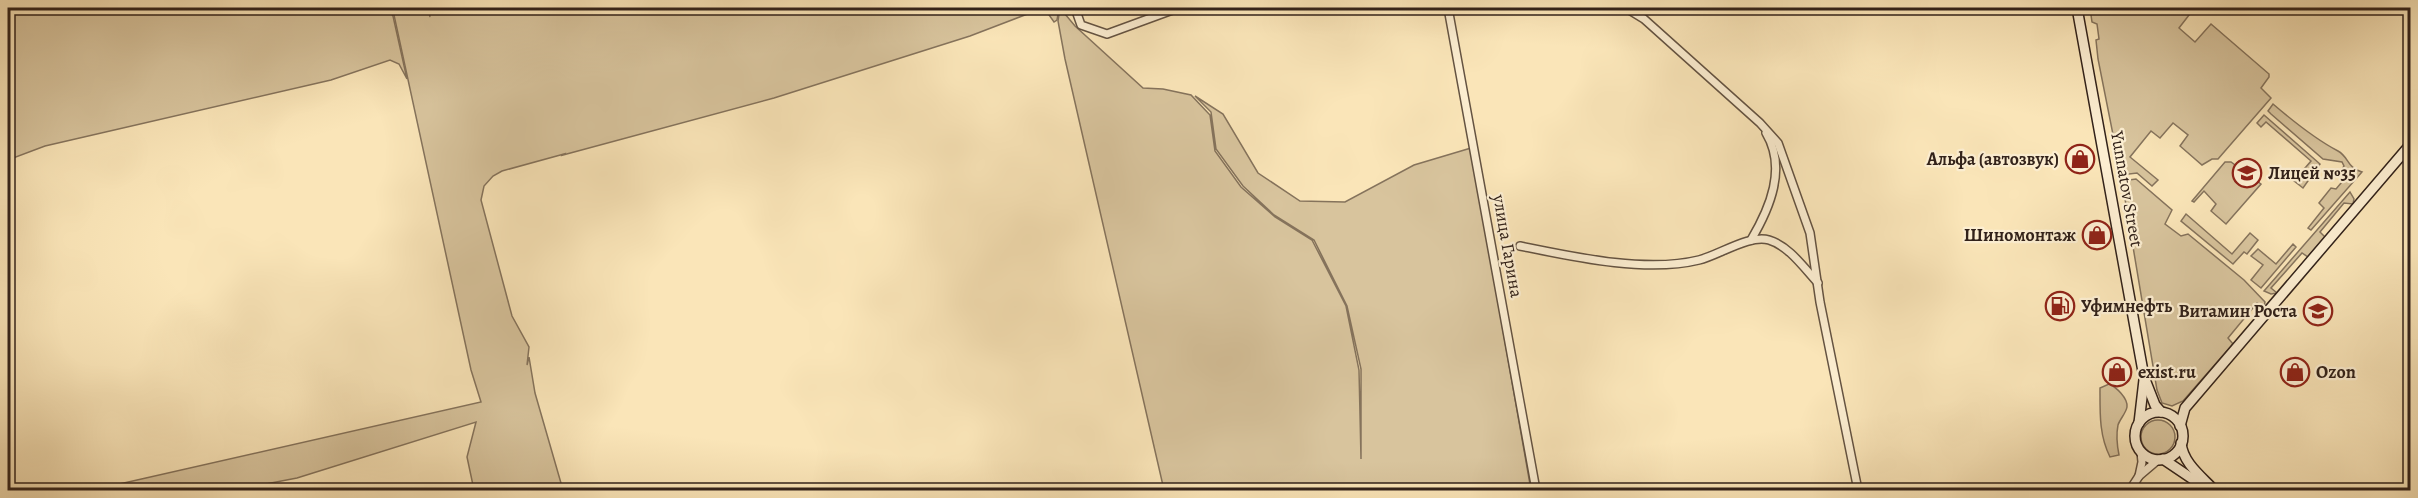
<svg xmlns="http://www.w3.org/2000/svg" width="2418" height="498" font-family="Alegreya,serif">
	<style>
		.green { fill: #d8c49d; stroke: #85735c; stroke-width: 1.5 }
		.lines { fill: none; stroke-linecap: round; stroke-linejoin: round }
		.minor-casing { stroke: #645342; stroke-width: 10 }
		.secondary-casing { stroke: #32221a; stroke-width: 12 }
		.minor { stroke: #fceed1; stroke-width: 7 }
		.secondary { stroke: #fceed1; stroke-width: 9 }
		.labels { text-anchor: middle; dominant-baseline: central; stroke-width: 4.5; stroke-linejoin: round; paint-order: stroke }
		.poi-label { font-size: 18px; font-weight: bold; fill: #32221a; stroke: #fceed1; text-anchor: start }
		.street-label { font-size: 18px; fill: #32221a; stroke: #fceed1 }
	</style>
	<rect width="100%" height="100%" fill="#fae5b8"/>
	<filter id="stains"><feTurbulence type="fractalNoise" baseFrequency=".00333" numOctaves="4"/><feColorMatrix values="0 0 0 0 .2 0 0 0 0 .09 0 0 0 0 .02 0 0 0 .5 -.17"/></filter>
	<radialGradient id="worn" r=".72"><stop offset=".6" stop-color="#630" stop-opacity="0"/><stop offset="1" stop-color="#630" stop-opacity=".3"/></radialGradient>
	<g class="green">
		<path d="M8 8H388L393 16 407 79 399 64 390 60 331 80 45 146 8 160Z"/>
		<path d="M390 8H428L430 17 429 8H1059L1057 20 1054 22 1047 12 1038 10 970 36 774 98 563 155 564 154 502 171 493 176 484 186 481 200 512 316 529 347 527 365 529 357 535 393 563 490H474L467 457 476 422 297 478 234 490H93L481 402 471 370 394 15Z"/>
		<path d="M1060 8 1075 26 1143 88 1163 89 1191 95 1210 115 1215 151 1241 187 1275 217 1312 240 1346 306 1359 370 1361 459V369L1347 306 1314 240 1274 215 1243 186 1216 149 1211 112 1195 96 1223 114 1258 173 1300 201 1345 202 1414 165 1471 148 1531 490H1164L1065 59 1058 21Z"/>
		<path d="M2090 8H2190L2193 10 2179 28 2195 42 2211 24 2269 74V77L2261 88 2271 98 2218 159H2212L2202 165 2180 146 2188 135 2173 123 2160 138 2151 131 2130 157 2158 180 2152 186 2137 173 2121 175 2098 59 2096 40 2099 39 2097 24 2092 22Z"/>
		<path d="M2273 104C2294 122 2315 139 2338 151 2349 157 2347 168 2362 172L2311 230 2308 228 2324 208 2319 203 2331 188 2336 189 2347 176 2341 171 2344 166 2342 162 2323 159 2271 114 2268 111Z"/>
		<path d="M2264 115 2320 164 2303 188 2294 181 2311 161 2266 122 2261 127 2257 123Z"/>
		<path d="M2225 162H2231L2261 184 2226 224 2211 211 2216 204 2204 191 2194 202 2192 201Z"/>
		<path d="M2136 179 2172 210 2165 224 2181 236 2188 234 2244 280 2265 302 2264 307 2257 303 2228 338 2233 344 2183 401 2172 406 2162 403 2157 390 2122 181Z"/>
		<path d="M2350 192 2354 199 2353 204 2344 203 2320 232 2325 237 2308 257 2302 253 2271 288 2277 293 2271 294 2264 291Z"/>
		<path d="M2186 214 2232 254 2250 233 2258 240 2247 254 2244 252 2233 264 2181 221Z"/>
		<path d="M2293 244 2296 247 2261 288 2251 280 2263 265 2251 256 2258 249 2276 264Z"/>
		<path d="M2109 384C2116 387 2128 398 2127 407 2126 413 2120 419 2118 425 2116 435 2117 445 2119 455L2110 457C2099 435 2100 413 2100 388Z"/>
		<circle cx="2158" cy="437" r="17"/>
	</g>
	<g class="lines">
		<g class="minor-casing">
			<g id="minor">
				<path d="M1075 8 1081 25 1107 34 1178 8"/>
				<path d="M1448 8 1536 490"/>
				<path d="M1626 8 1644 19 1760 123 1778 143 1810 233 1820 302 1858 490"/>
				<path d="M1751 240C1770 208 1787 168 1766 133"/>
				<path d="M1520 246C1574 257 1646 273 1699 260 1719 255 1750 234 1769 240 1789 246 1804 268 1818 283"/>
				<path d="M2139 476 2142 462 2141 452"/>
				<path d="M2130 490 2139 476 2159 459"/>
			</g>
		</g>
		<g class="secondary-casing">
			<g id="secondary">
				<path d="M2077 8 2144 377 2155 405 2161 412"/>
				<circle cx="2159" cy="436" r="24"/>
				<path d="M2139 423 2144 380"/>
				<path d="M2180 426 2185 408 2410 145"/>
				<path d="M2181 443C2183 463 2201 476 2214 490"/>
				<path d="M2163 459 2206 488"/>
			</g>
		</g>
		<use href="#minor" class="minor"/>
		<use href="#secondary" class="secondary"/>
	</g>
	<defs>
		<g id="shop-ring" transform="scale(1.5)"><circle r="9.5" fill="#fceed1" stroke="#8f2418" stroke-width="1.5"/><path d="M-5-2.5h2.3a2.7 3.5 0 0 1 5.4 0H5L5.5 6h-11ZM-1.5-2.5h3a1.5 2.3 0 0 0-3 0Z" fill="#8f2418"/></g>
		<g id="school-ring" transform="scale(1.5)"><circle r="9.5" fill="#fceed1" stroke="#8f2418" stroke-width="1.5"/><path d="M0-5L7-2L0 1L-7-2ZM-4 1L0 2.5L4 1V4Q0 6-4 4Z" fill="#8f2418"/></g>
		<g id="fuel-ring" transform="scale(1.5)"><circle r="9.5" fill="#fceed1" stroke="#8f2418" stroke-width="1.5"/><path d="M-5.5-6h7V0h2V4h1.3V-2.5L3-4.5l.8-.8L6-3V5H2.5V1h-1V6h-7ZM-4.2-4.7v3.2H.2V-4.7Z" fill="#8f2418"/></g>
	</defs>
	<g fill-rule="evenodd">
		<use href="#shop-ring" x="2080" y="159"/>
		<use href="#school-ring" x="2247" y="173"/>
		<use href="#shop-ring" x="2097" y="235"/>
		<use href="#fuel-ring" x="2060" y="306"/>
		<use href="#school-ring" x="2318" y="311"/>
		<use href="#shop-ring" x="2117" y="372"/>
		<use href="#shop-ring" x="2295" y="372"/>
	</g>
	<g class="labels">
		<g class="poi-label">
			<text x="2059" y="159" text-anchor="end">Альфа (автозвук)</text>
			<text x="2268" y="173">Лицей №35</text>
			<text x="2076" y="235" text-anchor="end">Шиномонтаж</text>
			<text x="2081" y="306">Уфимнефть</text>
			<text x="2297" y="311" text-anchor="end">Витамин Роста</text>
			<text x="2138" y="372">exist.ru</text>
			<text x="2316" y="372">Ozon</text>
		</g>
		<g class="street-label">
			<text transform="translate(2127 189) rotate(80)">Yunnatov Street</text>
			<text transform="translate(1508 246) rotate(80)">улица Гарина</text>
		</g>
	</g>
	<rect width="2418" height="498" fill="none" stroke="#fae5b8" stroke-width="30"/>
	<rect x="9" y="9" width="2400" height="480" fill="none" stroke="#32221a" stroke-width="3"/>
	<rect x="15" y="15" width="2388" height="468" fill="none" stroke="#32221a" stroke-width="1.5"/>
	<rect width="100%" height="100%" filter="url(#stains)"/>
	<rect width="100%" height="100%" fill="url(#worn)"/>
</svg>
